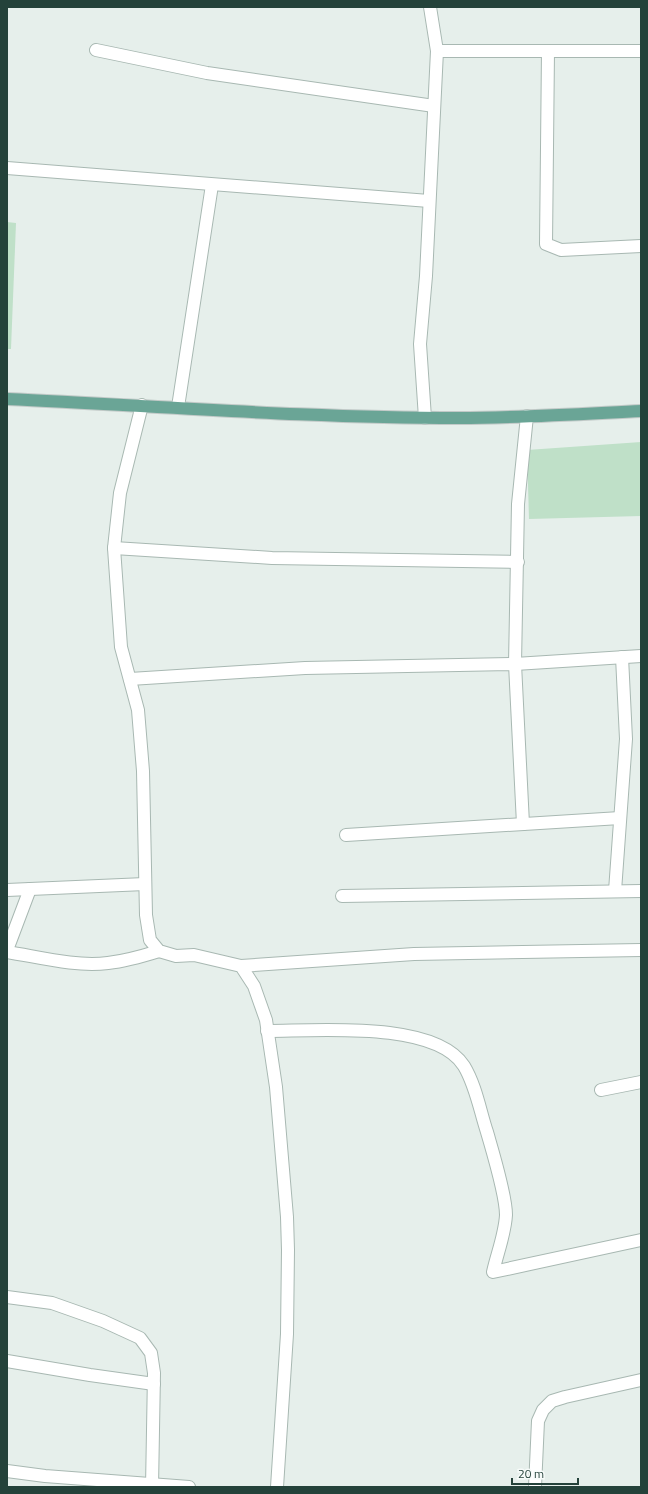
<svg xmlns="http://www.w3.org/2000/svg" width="648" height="1494" font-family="'Titillium Web',sans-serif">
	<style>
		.green { fill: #bfe0c8 }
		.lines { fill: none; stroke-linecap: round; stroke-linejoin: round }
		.minor-casing { stroke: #a8b8b2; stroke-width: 14 }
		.primary-casing { stroke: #c2cac8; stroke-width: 14 }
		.minor { stroke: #fff; stroke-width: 12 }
		.primary { stroke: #6aa596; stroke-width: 12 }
	</style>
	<rect width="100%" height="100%" fill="#e6efeb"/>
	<g class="green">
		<path d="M7 222 16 223 11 349H7Z"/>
		<path d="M641 442V516L529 519 527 450Z"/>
	</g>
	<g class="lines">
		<g class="minor-casing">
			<g id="minor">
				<path d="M96 50 207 73 434 106"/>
				<path d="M437 51H641"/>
				<path d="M548 51 546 244 561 250 641 246"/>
				<path d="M7 168 429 201"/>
				<path d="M142 405 120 493 114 548 121 647 138 710 143 771 146 915 150 940 159 951 176 956 194 955 241 966 254 986 266 1020 276 1087 287 1217 288 1250 287 1334 277 1487"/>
				<path d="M178 407 212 185"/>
				<path d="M527 416 518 504 515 664 641 656"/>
				<path d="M425 418 420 344 426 276 437 51 430 7"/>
				<path d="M114 548 272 558 518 562"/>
				<path d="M130 679 305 668 515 664 523 824"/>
				<path d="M346 835 620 818"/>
				<path d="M7 890 145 884"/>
				<path d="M615 891 626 739 622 657"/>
				<path d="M342 896 641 891"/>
				<path d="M7 950 30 889"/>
				<path d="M7 952C39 957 75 967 108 963 126 961 143 956 159 951"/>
				<path d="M241 966 414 954 641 950"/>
				<path d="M267 1031C315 1031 435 1020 464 1066 476 1086 480 1111 487 1132 493 1153 506 1195 506 1215 505 1234 497 1254 493 1272L641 1240"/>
				<path d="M601 1090 641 1082"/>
				<path d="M7 1297 52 1303 103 1321 140 1338 151 1353 154 1373 152 1487"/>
				<path d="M7 1361 90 1375 154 1384"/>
				<path d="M7 1471 45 1476 189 1487"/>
				<path d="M535 1487 538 1421 543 1410 552 1401 565 1397 641 1380"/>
			</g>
		</g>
		<g class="primary-casing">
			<path id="primary" d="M7 399C158 406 308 418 459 418 520 418 581 414 641 411"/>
		</g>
		<use href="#minor" class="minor"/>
		<use href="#primary" class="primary"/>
	</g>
	<rect width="648" height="1494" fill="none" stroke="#24423a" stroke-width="16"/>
	<path d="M512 1478v6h66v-6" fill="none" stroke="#24423a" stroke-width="2"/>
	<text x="518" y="1478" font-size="12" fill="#24423a" stroke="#f7fbf9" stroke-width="3" paint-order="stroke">20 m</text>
</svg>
